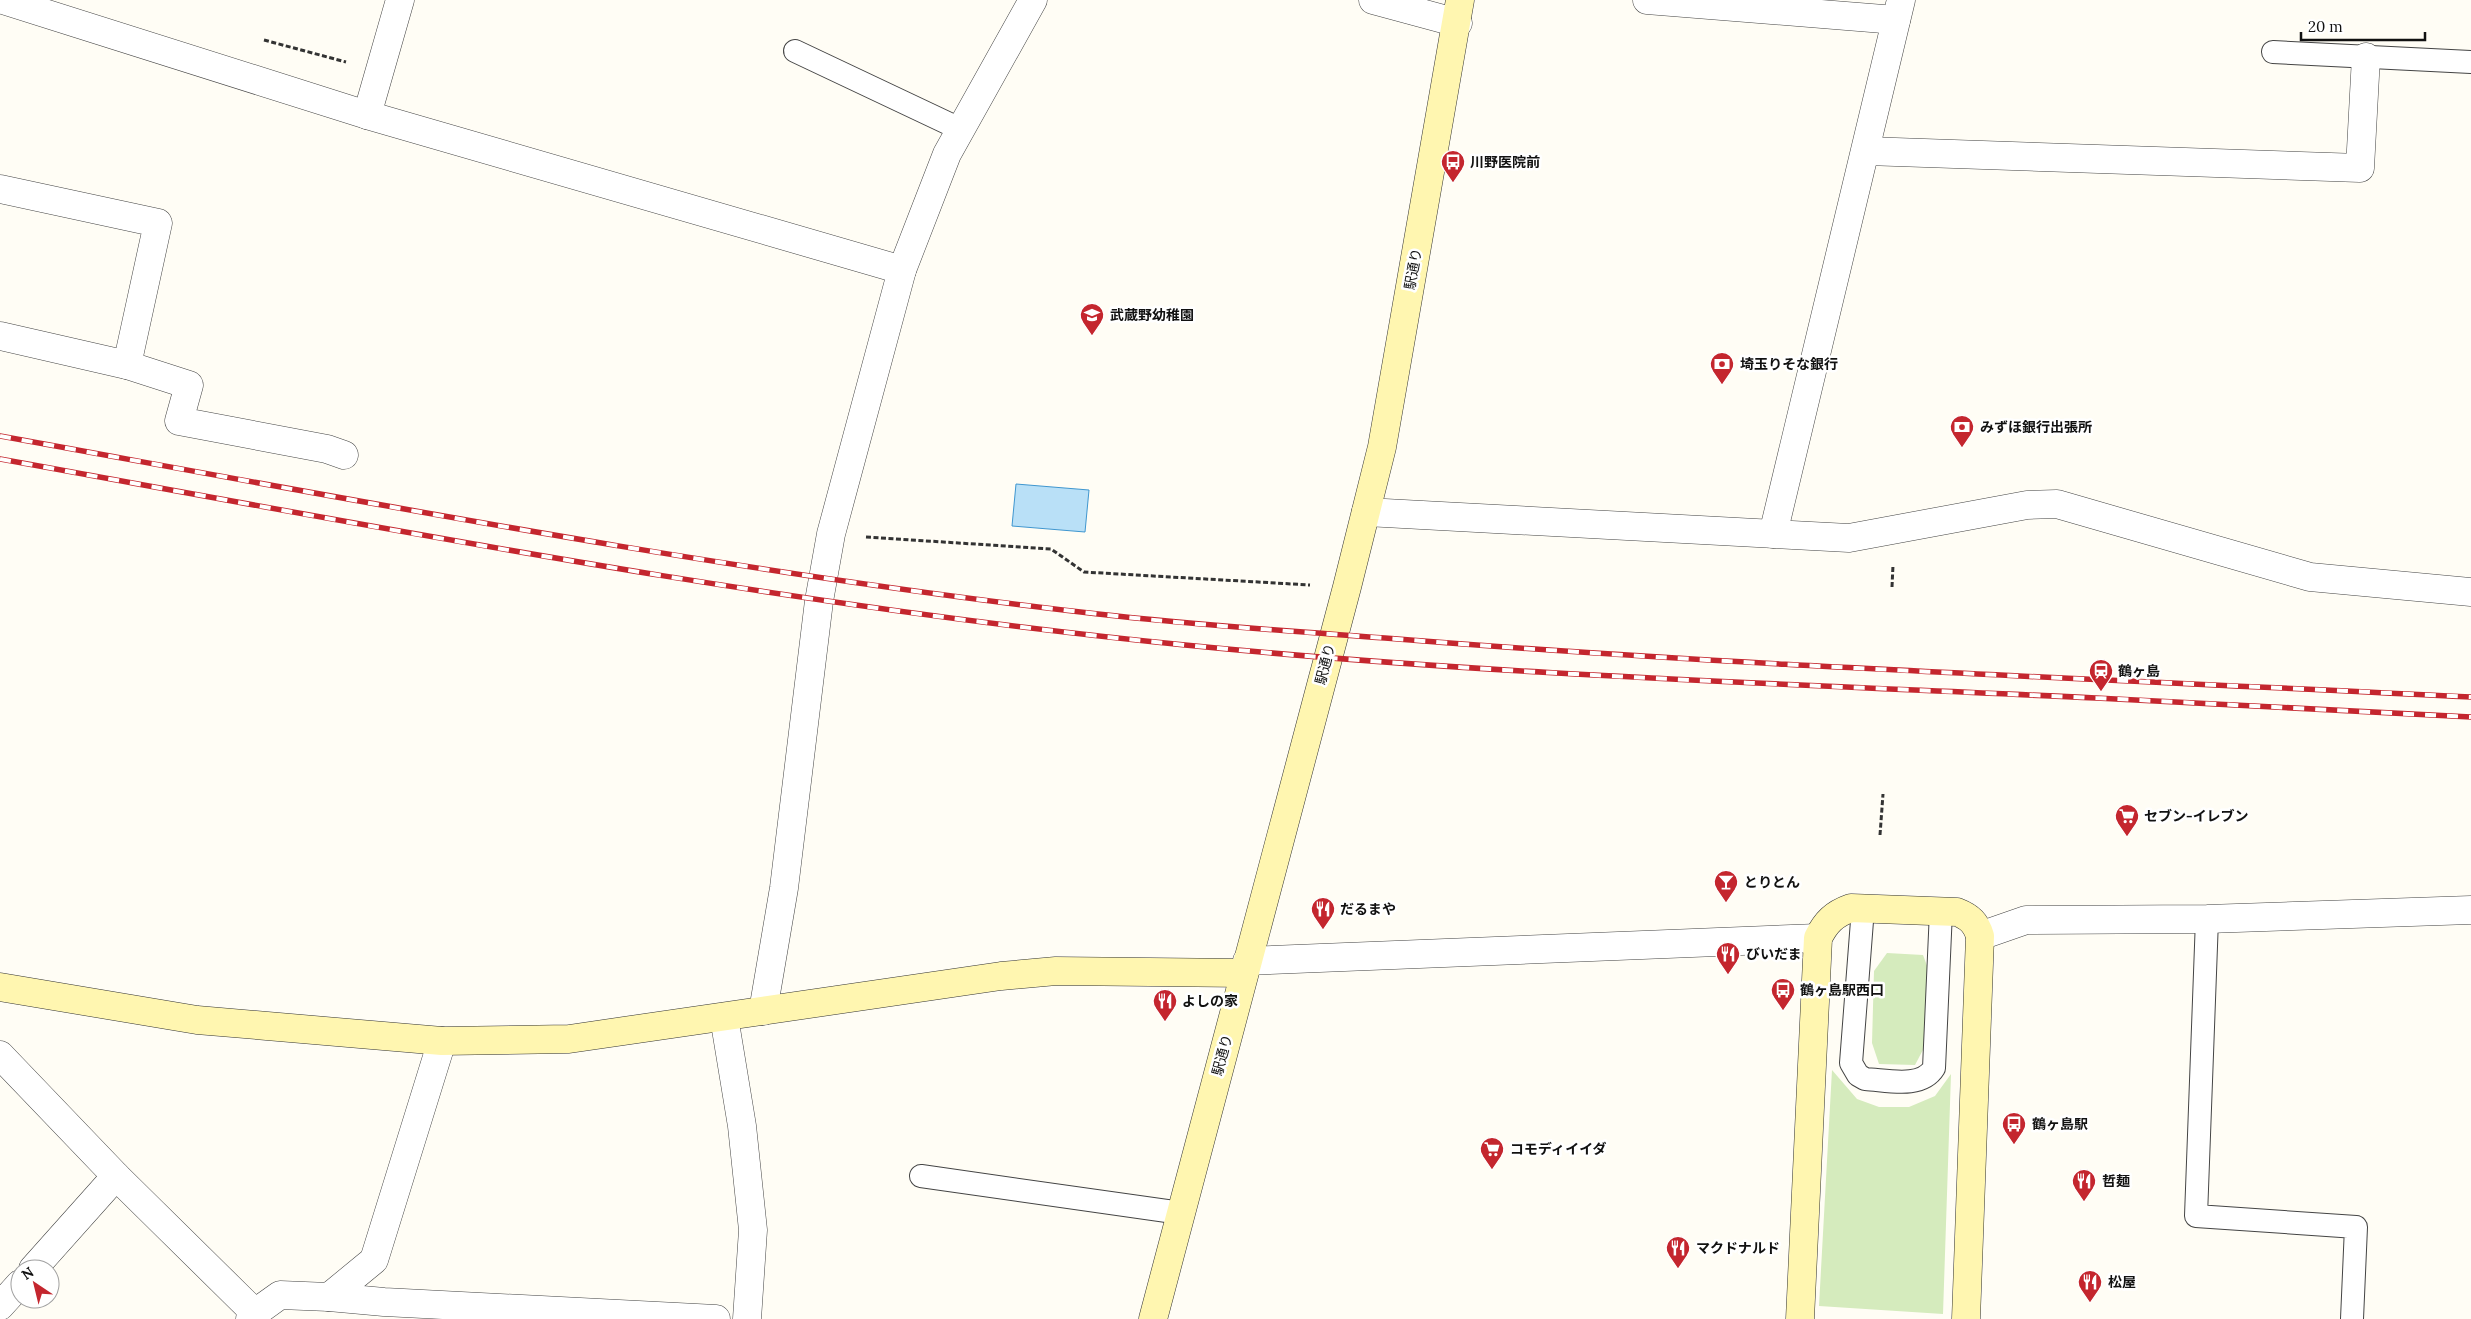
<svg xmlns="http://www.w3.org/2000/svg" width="2471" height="1319" font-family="Lora,'Noto Sans JP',serif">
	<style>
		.green { fill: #d5ebbd }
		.water { fill: #b9e0f7; stroke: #3f96cf }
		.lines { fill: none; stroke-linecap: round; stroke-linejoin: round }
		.lane-casing { stroke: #444; stroke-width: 24 }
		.street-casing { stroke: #444; stroke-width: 29 }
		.secondary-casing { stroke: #333; stroke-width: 29 }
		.path { stroke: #333; stroke-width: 3; stroke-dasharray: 5 2.5; stroke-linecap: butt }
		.lane { stroke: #fff; stroke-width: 22 }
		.street { stroke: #fff; stroke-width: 28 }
		.secondary { stroke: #fff6b0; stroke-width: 28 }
		.rail-casing { stroke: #c4262e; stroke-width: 5.5 }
		.rail { stroke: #fff; stroke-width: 4; stroke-dasharray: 11; stroke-linecap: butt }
		.labels { text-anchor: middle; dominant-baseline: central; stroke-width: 5; stroke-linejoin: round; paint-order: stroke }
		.poi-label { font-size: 14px; font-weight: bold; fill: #111; stroke: #fff; text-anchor: start }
		.street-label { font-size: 14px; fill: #111; stroke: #fff }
	</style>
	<rect width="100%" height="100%" fill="#fffdf5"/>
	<g class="green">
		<path d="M1887 953 1923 955 1929 971 1925 1046 1915 1065 1879 1064 1872 1043 1874 971Z"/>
		<path d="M1832 1070 1857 1099 1879 1107H1909L1935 1096 1951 1074 1943 1314 1819 1306Z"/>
	</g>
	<path class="water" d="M1016 484 1089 490 1085 532 1012 526Z"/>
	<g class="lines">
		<g class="lane-casing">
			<g id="lane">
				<path d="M795 51 960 129"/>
				<path d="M2273 52 2471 62"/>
				<path d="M1863 908 1851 1063 1858 1075 1865 1079C1887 1080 1921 1089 1934 1068L1941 911"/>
				<path d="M2207 919 2196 1216 2356 1227 2352 1319"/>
				<path d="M921 1176 1181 1213"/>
			</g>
		</g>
		<g class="street-casing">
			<g id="street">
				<path d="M3 0 367 115 902 270"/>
				<path d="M1373 0 1458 23"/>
				<path d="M1647 0 1896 20"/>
				<path d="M367 115 400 0"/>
				<path d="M1866 151 2360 168 2366 57"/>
				<path d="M0 189 158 223 127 365 0 336"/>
				<path d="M127 365 189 385 179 421 327 449 344 455"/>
				<path d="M1366 512 1849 538 2027 505 2057 504 2310 577 2471 592"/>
				<path d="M1773 534 1901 0"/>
				<path d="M1980 936 2026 920 2207 919 2471 910"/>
				<path d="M1247 961 1818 938"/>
				<path d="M763 1011 784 888 819 601 831 534 902 270 947 154 1033 0"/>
				<path d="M724 1017 742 1126 753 1230 747 1319"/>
				<path d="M0 1055 116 1176 255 1313"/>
				<path d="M33 1269 116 1176"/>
				<path d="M329 1297 384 1302 716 1319"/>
				<path d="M0 1306 20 1284"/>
				<path d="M250 1319 255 1313 280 1295 329 1297 374 1260 442 1041"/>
			</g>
		</g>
		<g class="secondary-casing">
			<g id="secondary">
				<path d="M0 987 197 1020 442 1041 569 1039 1001 976 1056 971 1244 973"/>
				<path d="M1153 1319 1347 587 1382 447 1460 0"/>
				<path d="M1800 1319 1818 938C1826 922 1834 914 1851 908L1957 912C1970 917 1976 923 1980 936L1966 1319"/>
			</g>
		</g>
		<g class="path">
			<path d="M264 40 346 62"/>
			<path d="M866 537 1051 549 1084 572 1310 585"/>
			<path d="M1892 587 1893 565"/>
			<path d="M1880 835 1883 794"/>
		</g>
		<use href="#lane" class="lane"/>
		<use href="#street" class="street"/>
		<use href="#secondary" class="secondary"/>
		<g class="rail-casing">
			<g id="rail">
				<path d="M0 436C365 502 729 572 1098 614 1194 625 1289 631 1385 638 1746 667 2109 679 2471 697"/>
				<path d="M0 459C394 530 787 606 1185 645 1488 675 1792 684 2096 698 2221 704 2346 711 2471 717"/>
			</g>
		</g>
		<use href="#rail" class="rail"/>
	</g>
	<defs>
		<g id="bus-pin" transform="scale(1.25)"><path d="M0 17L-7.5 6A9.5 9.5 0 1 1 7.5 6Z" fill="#c4262e" stroke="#fff"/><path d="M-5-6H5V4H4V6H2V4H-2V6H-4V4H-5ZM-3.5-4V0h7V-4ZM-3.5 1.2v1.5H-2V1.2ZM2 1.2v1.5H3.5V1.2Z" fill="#fff"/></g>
		<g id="school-pin" transform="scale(1.25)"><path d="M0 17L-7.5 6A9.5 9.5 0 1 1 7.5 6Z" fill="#c4262e" stroke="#fff"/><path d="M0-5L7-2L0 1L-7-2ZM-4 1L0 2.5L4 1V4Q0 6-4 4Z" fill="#fff"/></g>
		<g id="bank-pin" transform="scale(1.25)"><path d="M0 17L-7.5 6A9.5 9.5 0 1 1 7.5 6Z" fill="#c4262e" stroke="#fff"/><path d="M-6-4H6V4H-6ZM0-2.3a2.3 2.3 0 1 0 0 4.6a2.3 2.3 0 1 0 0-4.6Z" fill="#fff"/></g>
		<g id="station-pin" transform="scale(1.25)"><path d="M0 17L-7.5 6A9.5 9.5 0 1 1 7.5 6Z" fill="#c4262e" stroke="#fff"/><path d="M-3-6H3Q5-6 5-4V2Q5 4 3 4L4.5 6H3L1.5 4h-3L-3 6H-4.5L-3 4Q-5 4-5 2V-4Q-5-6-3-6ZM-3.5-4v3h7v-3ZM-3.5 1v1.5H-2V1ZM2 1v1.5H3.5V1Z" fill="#fff"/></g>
		<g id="supermarket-pin" transform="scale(1.25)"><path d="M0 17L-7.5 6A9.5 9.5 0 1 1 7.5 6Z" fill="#c4262e" stroke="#fff"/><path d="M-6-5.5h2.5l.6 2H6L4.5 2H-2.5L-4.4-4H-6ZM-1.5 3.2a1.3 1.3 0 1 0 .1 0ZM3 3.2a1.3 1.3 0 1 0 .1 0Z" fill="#fff"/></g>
		<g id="bar-pin" transform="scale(1.25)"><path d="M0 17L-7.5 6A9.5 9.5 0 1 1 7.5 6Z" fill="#c4262e" stroke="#fff"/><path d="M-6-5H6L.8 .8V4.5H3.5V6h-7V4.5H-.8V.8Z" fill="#fff"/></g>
		<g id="restaurant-pin" transform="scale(1.25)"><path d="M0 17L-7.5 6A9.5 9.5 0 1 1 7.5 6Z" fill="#c4262e" stroke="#fff"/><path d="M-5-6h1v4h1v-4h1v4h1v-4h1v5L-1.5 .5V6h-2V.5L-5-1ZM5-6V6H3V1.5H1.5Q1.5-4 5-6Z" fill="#fff"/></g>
	</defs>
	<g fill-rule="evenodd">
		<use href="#bus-pin" x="1453" y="162"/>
		<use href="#school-pin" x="1092" y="315"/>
		<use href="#bank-pin" x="1722" y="364"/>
		<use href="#bank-pin" x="1962" y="427"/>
		<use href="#station-pin" x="2101" y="671"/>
		<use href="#supermarket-pin" x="2127" y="816"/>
		<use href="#bar-pin" x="1726" y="882"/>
		<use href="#restaurant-pin" x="1323" y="909"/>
		<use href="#restaurant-pin" x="1728" y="954"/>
		<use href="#bus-pin" x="1783" y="990"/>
		<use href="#restaurant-pin" x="1165" y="1001"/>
		<use href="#bus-pin" x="2014" y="1124"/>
		<use href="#supermarket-pin" x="1492" y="1149"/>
		<use href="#restaurant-pin" x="2084" y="1181"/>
		<use href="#restaurant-pin" x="1678" y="1248"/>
		<use href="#restaurant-pin" x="2090" y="1282"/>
	</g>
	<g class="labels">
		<g class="poi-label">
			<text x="1470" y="162">川野医院前</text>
			<text x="1110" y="315">武蔵野幼稚園</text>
			<text x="1740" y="364">埼玉りそな銀行</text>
			<text x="1980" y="427">みずほ銀行出張所</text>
			<text x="2118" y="671">鶴ヶ島</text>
			<text x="2144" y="816">セブン-イレブン</text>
			<text x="1744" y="882">とりとん</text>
			<text x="1340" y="909">だるまや</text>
			<text x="1746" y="954">びいだま</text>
			<text x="1800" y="990">鶴ヶ島駅西口</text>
			<text x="1182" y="1001">よしの家</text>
			<text x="2032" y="1124">鶴ヶ島駅</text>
			<text x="1510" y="1149">コモディイイダ</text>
			<text x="2102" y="1181">哲麺</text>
			<text x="1696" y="1248">マクドナルド</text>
			<text x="2108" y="1282">松屋</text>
		</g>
		<g class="street-label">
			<text transform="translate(1413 269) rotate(-80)">駅通り</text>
			<text transform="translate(1325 664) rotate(-76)">駅通り</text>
			<text transform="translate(1222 1055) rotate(-75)">駅通り</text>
		</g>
	</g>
	<g transform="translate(35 1284) rotate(325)"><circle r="24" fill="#ffffff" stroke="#a0a0a0"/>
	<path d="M0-4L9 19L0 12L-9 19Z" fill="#c4262e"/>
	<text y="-8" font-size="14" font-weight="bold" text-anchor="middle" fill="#111111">N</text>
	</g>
	<path d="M2301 32v8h124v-8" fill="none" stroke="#111111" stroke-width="2.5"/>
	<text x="2308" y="32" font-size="15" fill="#111111" stroke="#ffffff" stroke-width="4" paint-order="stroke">20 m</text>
</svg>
